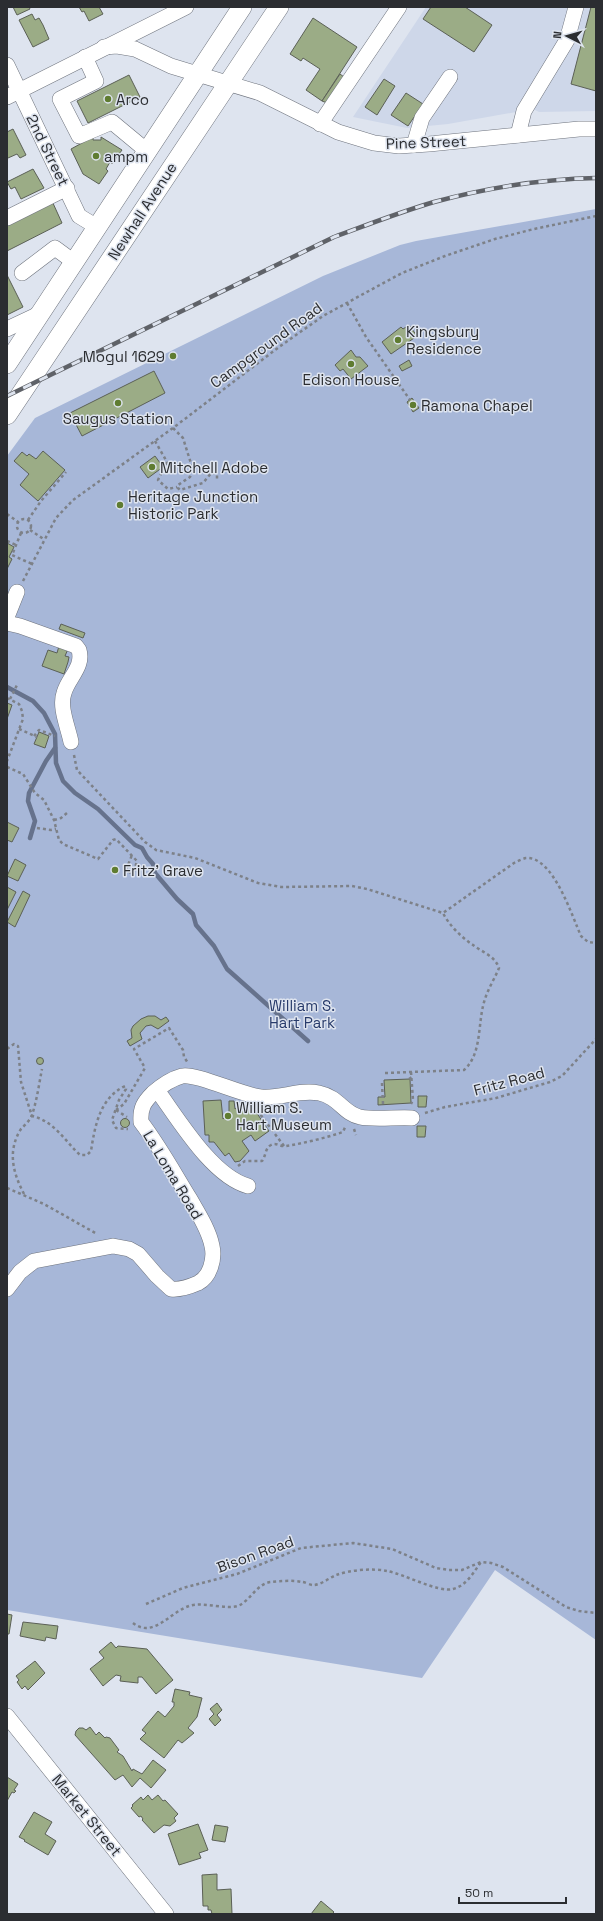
<svg xmlns="http://www.w3.org/2000/svg" width="603" height="1921" font-family="'Space Grotesk',sans-serif">
	<style>
		.built { fill: #ced7e9 }
		.green { fill: #a7b7d8 }
		.lines { fill: none; stroke-linecap: round; stroke-linejoin: round }
		.stream { stroke: #66728c; stroke-width: 4.5 }
		.building { fill: #9bac86; stroke: #5b6056 }
		.minor-casing { stroke: #6e737d; stroke-width: 16 }
		.major-casing { stroke: #6e737d; stroke-width: 20 }
		.path { stroke: #7d8188; stroke-width: 2.5; stroke-dasharray: 3 3; stroke-linecap: butt }
		.minor { stroke: #fff; stroke-width: 15 }
		.major { stroke: #fff; stroke-width: 19 }
		.rail-casing { stroke: #5f6268; stroke-width: 4.5 }
		.rail { stroke: #dee4ef; stroke-width: 3; stroke-dasharray: 9; stroke-linecap: butt }
		.poi-dot { fill: #5f7c31; stroke: #dee4ef; stroke-width: 1.5 }
		.labels { text-anchor: middle; dominant-baseline: central; stroke-width: 3; stroke-linejoin: round; paint-order: stroke }
		.poi-label { font-size: 15px; fill: #2b2d31; stroke: #dee4ef; text-anchor: start }
		.street-label { font-size: 15px; fill: #2b2d31; stroke: #dee4ef }
		.park-label { font-size: 15px; fill: #283b6b; stroke: #dee4ef }
	</style>
	<rect width="100%" height="100%" fill="#dee4ef"/>
	<path class="built" d="M426 7H596V111L539 112 533 109 448 124 407 128 353 117Z"/>
	<path class="green" d="M596 209V1640L495 1570 422 1678 7 1610V456L35 418 323 276 400 245 416 241Z"/>
	<g class="lines">
		<g class="stream">
			<path d="M7 687 33 701 44 713 55 734 56 763 63 781 75 793 98 809 135 845 142 848 147 857 153 864 155 873 177 899 193 914 196 925 214 946 227 969 308 1041"/>
			<path d="M30 838 35 821 28 801 29 793 46 761 55 748"/>
		</g>
	</g>
	<g class="building">
		<path d="M13 7H29L30 9 17 15Z"/>
		<path d="M79 7H99L103 14 89 21 84 11 82 12Z"/>
		<path d="M431 7H465L492 25 474 52 423 19Z"/>
		<path d="M591 7H596V91L571 84Z"/>
		<path d="M32 14 35 20 39 18 43 25 49 39 33 47 19 20Z"/>
		<path d="M313 18 357 47 322 101 306 90 320 69 303 58 301 61 290 54Z"/>
		<path d="M340 74 344 77 327 103 322 101Z"/>
		<path d="M129 75 140 97 88 123 77 101Z"/>
		<path d="M384 79 395 86 377 115 365 107Z"/>
		<path d="M406 93 423 104 408 126 391 115Z"/>
		<path d="M13 129 26 155 20 158 17 154 8 158 7 157V132Z"/>
		<path d="M93 137V140H101V137L122 150 112 164 110 162 106 169 108 171 99 184 83 174 71 149Z"/>
		<path d="M33 169 44 188 21 199 15 187 11 189 7 182Z"/>
		<path d="M52 201 62 223 7 251V224Z"/>
		<path d="M7 275 23 307 7 315Z"/>
		<path d="M409 325 417 336 391 354 382 342 401 327 403 329Z"/>
		<path d="M351 350 356 357H360L368 366 351 379 343 369 340 371 335 365Z"/>
		<path d="M409 360 412 366 402 371 399 366Z"/>
		<path d="M154 371 165 393 82 436 70 413Z"/>
		<path d="M412 398 419 408 413 412 407 402Z"/>
		<path d="M43 451 65 470 38 501 20 485 29 474 14 461 22 452 27 456 29 454 36 459Z"/>
		<path d="M155 456 163 467 148 478 140 467Z"/>
		<path d="M7 543 14 547 9 557 12 559 7 569Z"/>
		<path d="M61 624 85 633 83 638 59 629Z"/>
		<path d="M59 646 68 649 65 656 69 657 68 662 64 674 42 666 48 650 57 653Z"/>
		<path d="M7 703 12 705 7 719Z"/>
		<path d="M39 732 49 736 45 748 34 744Z"/>
		<path d="M7 822 19 828 12 842 7 840Z"/>
		<path d="M15 859 26 865 18 881 7 876Z"/>
		<path d="M7 887 16 892 7 910Z"/>
		<path d="M23 891 30 895 15 927 7 922Z"/>
		<path d="M148 1016H155L161 1020 166 1017 169 1021 158 1029 151 1025 146 1026 140 1033 142 1039 130 1046 127 1041 132 1038 131 1030 133 1026 141 1019Z"/>
		<circle cx="40" cy="1061" r="3.5"/>
		<path d="M410 1079 411 1103 378 1105V1097H385L384 1080Z"/>
		<path d="M418 1096H427L426 1107H418Z"/>
		<path d="M221 1100 223 1119 229 1114V1101H234L235 1109 244 1103 250 1111 254 1109 269 1131 255 1141 251 1135 242 1141 249 1151 240 1161 235 1162 229 1153 225 1156 214 1142H209V1135H205L203 1101Z"/>
		<circle cx="125" cy="1123" r="4.5"/>
		<path d="M417 1126H426L425 1137H417Z"/>
		<path d="M7 1614 12 1615 9 1634H7Z"/>
		<path d="M23 1622 58 1626 56 1639 46 1637 45 1641 20 1636Z"/>
		<path d="M111 1642 116 1648 118 1646 147 1649 173 1680 156 1694 142 1677H138V1683L120 1681 121 1676 116 1675 103 1686 90 1669 104 1658 99 1652Z"/>
		<path d="M35 1661 45 1673 28 1690 25 1686 22 1689 17 1682 19 1680 16 1676Z"/>
		<path d="M175 1689 190 1692 189 1695 202 1698 197 1717 188 1728 194 1733 182 1743 178 1740 164 1758 140 1739 146 1733 142 1730 158 1711 165 1717 174 1706V1702H172Z"/>
		<path d="M217 1703 222 1710 217 1715 221 1720 215 1726 209 1719 214 1714 210 1709Z"/>
		<path d="M90 1727 96 1735 99 1732 105 1738 106 1737 110 1738 119 1750 117 1752 123 1756 132 1771 133 1769 142 1774 153 1760 166 1770 151 1788 140 1778 132 1787 123 1775 115 1780 75 1735 76 1731 79 1728H83L86 1730Z"/>
		<path d="M7 1777 18 1784 14 1790 16 1791 14 1793 12 1792 7 1801Z"/>
		<path d="M148 1795 152 1800 158 1795 163 1801 165 1800 178 1814 174 1818 176 1821 170 1826 164 1825 154 1833 142 1820 143 1819 141 1816 139 1817 131 1808 133 1806 132 1805 141 1797 143 1800Z"/>
		<path d="M34 1812 52 1822 45 1834 56 1841 48 1855 24 1841 25 1840 19 1837Z"/>
		<path d="M198 1824 208 1850 199 1853 201 1858 179 1865 168 1834Z"/>
		<path d="M215 1825 228 1827 225 1842 212 1840Z"/>
		<path d="M217 1874V1890L231 1889 232 1914H212L211 1910H208V1906H203L202 1875Z"/>
		<path d="M321 1901 334 1912 332 1914H311Z"/>
	</g>
	<g class="lines">
		<g class="minor-casing">
			<g id="minor">
				<path d="M104 47 117 46 135 49 171 66 260 93 338 132 374 143 399 146 429 144 579 129H596"/>
				<path d="M85 57 96 81 60 99 79 136 112 122 147 151"/>
				<path d="M7 65 79 216 97 227"/>
				<path d="M7 97 186 7"/>
				<path d="M320 124 399 7"/>
				<path d="M518 135 524 111 567 40 576 7"/>
				<path d="M414 145 422 118 450 77"/>
				<path d="M7 218 67 188"/>
				<path d="M22 273 55 248 74 262"/>
				<path d="M7 329 41 313"/>
				<path d="M7 617 17 592"/>
				<path d="M7 623 20 626 76 646 79 650C84 667 68 678 64 693 59 707 68 727 71 742"/>
				<path d="M157 1090C179 1120 212 1176 248 1186"/>
				<path d="M7 1289 20 1272 34 1261 113 1246 129 1249 138 1254 157 1276 171 1289C181 1290 189 1287 198 1283 210 1277 215 1259 212 1246 209 1230 198 1213 190 1199 174 1173 160 1147 141 1122 140 1108 144 1102 153 1093 161 1086 171 1079 182 1076 197 1073 241 1095 261 1097 281 1099 299 1089 319 1093 339 1097 344 1114 360 1117 374 1120 396 1117 412 1118"/>
				<path d="M7 1716 166 1914"/>
			</g>
		</g>
		<g class="major-casing">
			<g id="major">
				<path d="M7 364 242 7"/>
				<path d="M7 415 279 7"/>
			</g>
		</g>
		<g class="path">
			<path d="M347 303 366 337 410 400"/>
			<path d="M173 428 183 438 193 470 190 477 178 485V488L180 490 203 483 212 472 217 475V480"/>
			<path d="M155 441 167 462 158 480 168 489 177 487"/>
			<path d="M7 514 18 522"/>
			<circle cx="24" cy="526" r="7"/>
			<path d="M28 520 41 501 66 472"/>
			<path d="M30 530 45 540"/>
			<path d="M21 533 12 555 32 564"/>
			<path d="M7 541 16 545"/>
			<path d="M23 581 56 518 73 500 173 428 279 347 323 316 365 293 402 273 445 256 495 239 534 229 596 216"/>
			<path d="M7 698 19 704 22 711 23 719 7 761"/>
			<path d="M10 699 17 685"/>
			<path d="M19 729 37 737"/>
			<path d="M34 736 39 730 55 736"/>
			<path d="M74 755 77 770 145 842 156 850 195 858 258 883 281 887 352 886 367 889 443 913 514 863C518 861 522 859 526 858 553 856 572 916 581 936L588 942 596 943"/>
			<path d="M7 767 23 774 35 793 44 800 54 820 59 840 63 844 98 859 113 840 116 839 136 860 137 861 134 871 131 873 126 870 132 855"/>
			<path d="M54 820 61 818 67 813"/>
			<path d="M37 828 51 830 56 829"/>
			<path d="M7 1049 14 1044 18 1046 21 1082 32 1116C54 1121 65 1141 80 1155H87L91 1151C95 1125 100 1098 125 1086L126 1089 119 1100 112 1120 116 1128 128 1129"/>
			<path d="M411 1072 413 1100 411 1104"/>
			<path d="M385 1073 464 1070C483 1053 477 1022 485 999 488 989 495 978 499 968 495 956 482 952 473 945 461 937 449 925 443 913"/>
			<path d="M409 1079 412 1077"/>
			<path d="M383 1104 382 1083H384"/>
			<path d="M116 1110 127 1117"/>
			<path d="M116 1110 124 1104 145 1068 134 1049 169 1028 183 1050 184 1057 188 1063"/>
			<path d="M257 1110 284 1146"/>
			<path d="M425 1113 445 1107 496 1098 550 1082 562 1076 596 1039"/>
			<path d="M354 1129 356 1135"/>
			<path d="M238 1166 245 1161H262C266 1156 265 1148 271 1145 276 1142 280 1147 286 1146 305 1143 325 1138 343 1132L346 1125"/>
			<path d="M7 1188 44 1204 97 1234"/>
			<path d="M24 1194C13 1173 7 1151 21 1129 25 1125 30 1120 32 1115 37 1100 39 1084 42 1069"/>
			<path d="M146 1604 183 1588 237 1574 301 1548 353 1543 392 1549 436 1568 449 1570H462L481 1562 491 1563 503 1567 566 1607 579 1611 596 1613"/>
			<path d="M133 1623C153 1639 170 1612 189 1606 204 1601 228 1611 240 1605 251 1599 258 1583 271 1582 280 1581 293 1580 302 1582 305 1582 310 1585 313 1585 321 1585 329 1578 336 1575 350 1570 372 1568 387 1571 404 1574 439 1593 453 1589 466 1586 474 1572 481 1562"/>
		</g>
		<use href="#minor" class="minor"/>
		<use href="#major" class="major"/>
		<g class="rail-casing">
			<path id="rail" d="M7 396 334 237C367 225 400 212 434 202 486 188 542 179 596 178"/>
		</g>
		<use href="#rail" class="rail"/>
	</g>
	<g class="poi-dot">
		<circle cx="108" cy="99" r="4"/>
		<circle cx="96" cy="156" r="4"/>
		<circle cx="398" cy="340" r="4"/>
		<circle cx="173" cy="356" r="4"/>
		<circle cx="351" cy="364" r="4"/>
		<circle cx="118" cy="403" r="4"/>
		<circle cx="413" cy="405" r="4"/>
		<circle cx="152" cy="467" r="4"/>
		<circle cx="120" cy="505" r="4"/>
		<circle cx="115" cy="870" r="4"/>
		<circle cx="228" cy="1116" r="4"/>
	</g>
	<g class="labels">
		<g class="poi-label">
			<text x="116" y="99">Arco</text>
			<text x="104" y="156">ampm</text>
			<text x="406" y="331">Kingsbury<tspan x="406" dy="17">Residence</tspan></text>
			<text x="165" y="356" text-anchor="end">Mogul 1629</text>
			<text x="351" y="379" text-anchor="middle">Edison House</text>
			<text x="421" y="405">Ramona Chapel</text>
			<text x="118" y="418" text-anchor="middle">Saugus Station</text>
			<text x="160" y="467">Mitchell Adobe</text>
			<text x="128" y="496">Heritage Junction<tspan x="128" dy="17">Historic Park</tspan></text>
			<text x="123" y="870">Fritz' Grave</text>
			<text x="236" y="1107">William S.<tspan x="236" dy="17">Hart Museum</tspan></text>
		</g>
		<g class="street-label">
			<text transform="translate(426 142) rotate(-2)">Pine Street</text>
			<text transform="translate(48 150) rotate(64)">2nd Street</text>
			<text transform="translate(142 211) rotate(-57)">Newhall Avenue</text>
			<text transform="translate(266 345) rotate(-36)">Campground Road</text>
			<text transform="translate(509 1081) rotate(-15)">Fritz Road</text>
			<text transform="translate(173 1175) rotate(59)">La Loma Road</text>
			<text transform="translate(255 1554) rotate(-20)">Bison Road</text>
			<text transform="translate(87 1815) rotate(51)">Market Street</text>
		</g>
		<g class="park-label">
			<text x="302" y="1005">William S.<tspan x="302" dy="17">Hart Park</tspan></text>
		</g>
	</g>
	<rect width="603" height="1921" fill="none" stroke="#2b2d31" stroke-width="16"/>
	<g transform="translate(567 36) rotate(276)" stroke="#dee4ef" stroke-width="3" paint-order="stroke">
	<path d="M0-3L7 15L0 10L-7 15Z" fill="#2b2d31"/>
	<text y="-6" font-size="11" font-weight="bold" text-anchor="middle" fill="#2b2d31">N</text>
	</g>
	<path d="M459 1897v6h107v-6" fill="none" stroke="#2b2d31" stroke-width="2"/>
	<text x="465" y="1897" font-size="12" fill="#2b2d31" stroke="#dee4ef" stroke-width="3" paint-order="stroke">50 m</text>
</svg>
